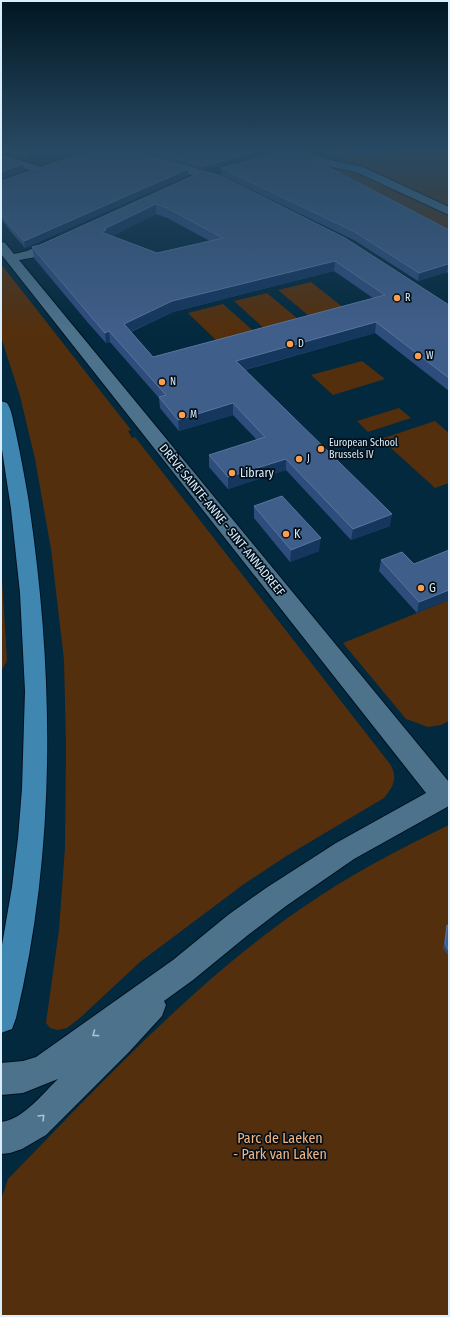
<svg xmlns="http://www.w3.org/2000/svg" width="450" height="1317" font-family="'Fira Sans Condensed',sans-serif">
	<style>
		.green { fill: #542f0d }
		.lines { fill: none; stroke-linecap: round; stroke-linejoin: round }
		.minor-casing { stroke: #001120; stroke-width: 2 }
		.major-casing { stroke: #001120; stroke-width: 2 }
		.minor { fill: #4d728b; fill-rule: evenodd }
		.major { fill: #3f86b1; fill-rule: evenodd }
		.wall { fill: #2e4d7d; fill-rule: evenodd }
		.shaded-wall { fill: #15375e }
		.building { fill: #405e8a; stroke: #58759c; fill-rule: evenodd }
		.oneway { stroke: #a9c3d5 }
		.poi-dot { fill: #fb9e50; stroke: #03101a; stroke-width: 1.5 }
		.labels { text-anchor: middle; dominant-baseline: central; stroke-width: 3.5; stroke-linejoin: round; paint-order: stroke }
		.far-poi-label { font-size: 10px; fill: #daeefd; stroke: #03101a; text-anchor: start }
		.poi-label { font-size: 12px; fill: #daeefd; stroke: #03101a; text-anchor: start }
		.street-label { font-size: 12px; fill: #daeefd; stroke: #03101a }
		.near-park-label { font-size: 14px; fill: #f4b482; stroke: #03101a }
	</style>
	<rect width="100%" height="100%" fill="#02293e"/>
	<g class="green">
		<path d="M391 148H449V239L291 155 311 149 335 159 394 150Z"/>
		<path d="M1 264 131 430 128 431 132 438 135 437 390 764C398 777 394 786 384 798L288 855 244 884 140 962 81 1017 67 1028 58 1030 50 1028 46 1023 59 930 65 847 66 746 64 660 51 549 35 459 20 396 1 337Z"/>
		<path d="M311 282 349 312 315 321 278 290Z"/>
		<path d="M267 293 304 324 269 333 234 301Z"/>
		<path d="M223 304 259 336 222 346 188 313Z"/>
		<path d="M362 361 385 379 333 395 311 375Z"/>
		<path d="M399 408 411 418 368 432 357 421Z"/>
		<path d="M435 421 449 433V483L435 488 381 439Z"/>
		<path d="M1 562 7 661 1 671Z"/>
		<path d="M449 600V721L441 725 428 727 406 719 343 643Z"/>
		<path d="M449 825V1316H1V1200L8 1179C100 1085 190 986 299 910 346 877 397 850 449 825Z"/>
	</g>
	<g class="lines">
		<g class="minor-casing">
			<g id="minor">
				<path d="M108 148H123C138 152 228 175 234 183L232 185H224L109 150Z"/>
				<path d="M288 148H298L330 160 363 167 449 207V215L356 172 323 165 288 151 287 149Z"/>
				<path d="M382 148H394L397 151 392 154Z"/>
				<path d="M1 154 44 168 45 170 40 173 1 161Z"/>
				<path d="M60 236 64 237 66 240 64 243 36 257 19 260 449 782V806L354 859 286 906 248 935 193 980 164 1001 166 1005 162 1016 129 1052 46 1135 22 1149 10 1153 1 1154V1122C24 1119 42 1094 58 1079L23 1093 1 1095V1063L23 1061 36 1057 173 960 228 915 266 888 336 843 426 793 1 254V242L5 243 14 254 27 251Z"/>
			</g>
		</g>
		<g class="major-casing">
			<path id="major" d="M1 401 7 403C12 410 13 421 15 429 20 452 24 474 28 497 54 670 57 847 16 1018L12 1029 1 1033V951L12 887 18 838 22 789 25 691 20 593 11 509 1 443Z"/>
		</g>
		<use href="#minor" class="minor"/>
		<use href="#major" class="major"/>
	</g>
	<g class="wall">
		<path d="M1 148H51L28 161 1 153Z"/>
		<path d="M127 148H284L204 170Z"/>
		<path d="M304 148H383L385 152 333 159 305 149Z"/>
		<path d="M312 155V158L449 230V275L447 272 418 281 354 240 221 175V168Z"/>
		<path d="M188 169V175L25 248 11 232 5 224 1 219V181Z"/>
		<path d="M204 171 449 305V391L375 333 245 370 390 526 351 540 286 470 228 489 209 467V455L257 440 233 415 179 431 160 408 159 398 110 342 106 343 89 324 34 258 32 247 40 245ZM156 214 167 218 210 241 157 253 112 236ZM334 271 373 298 153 357 131 332 173 312Z"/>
		<path d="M254 506 319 551 290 562 254 518Z"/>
		<path d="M449 550 417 613 379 571 381 560 414 564Z"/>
		<path d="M447 925 449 926V955H448L443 948 446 929Z"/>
	</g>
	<g class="shaded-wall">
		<path d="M40 148H51L28 161 27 155Z"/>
		<path d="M269 148H284L204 170V166Z"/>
		<path d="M381 148H386L385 152 333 159 334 155Z"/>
		<path d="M398 148H410L398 150Z"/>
		<path d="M312 155V162L307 156Z"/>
		<path d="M23 164 24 170 1 178V172Z"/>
		<path d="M188 169V175L25 248 24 241Z"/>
		<path d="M156 204V214L107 239 101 232 104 229Z"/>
		<path d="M335 261 334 271 173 312 125 334 124 324 172 301Z"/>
		<path d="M448 264 447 272 418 281 419 273Z"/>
		<path d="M376 322 375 333 236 372V361Z"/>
		<path d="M109 331 110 342 106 343 105 333Z"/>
		<path d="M233 403V415L179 431 178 420Z"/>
		<path d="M286 459V470L228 489V477Z"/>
		<path d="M392 514 390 526 351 540 353 529Z"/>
		<path d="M321 538 319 551 290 562 291 550Z"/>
		<path d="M449 590V600L417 613 419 602Z"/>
	</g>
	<g class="building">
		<path d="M2 148H40L27 155Z"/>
		<path d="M99 148H115L188 169 24 241 10 226 1 214V181Z"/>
		<path d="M142 148H269L204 166Z"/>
		<path d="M293 148 312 155 307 156 449 230V265L448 264 419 273 355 232 221 168Z"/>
		<path d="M314 148H383L334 155Z"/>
		<path d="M1 157 23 164 1 172Z"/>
		<path d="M204 171 219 175 345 238 449 305V378L376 322 236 361 392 514 353 529 286 459 228 477 209 455 265 437 233 403 178 420 159 397 166 395 109 331 105 333 88 313 32 247 40 245ZM156 204 167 208 223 238 157 253 101 232 106 230 104 229ZM335 261 385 295 153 357 124 324 172 301Z"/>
		<path d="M282 496 321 538 291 550 254 506Z"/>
		<path d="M449 550V590L419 602 381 560 402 552 414 564Z"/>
		<path d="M447 925 449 926V951L445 944Z"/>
	</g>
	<defs><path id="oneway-chevron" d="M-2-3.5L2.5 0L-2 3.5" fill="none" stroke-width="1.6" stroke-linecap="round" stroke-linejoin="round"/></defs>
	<g class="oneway">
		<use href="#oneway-chevron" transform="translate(95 1034) rotate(144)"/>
		<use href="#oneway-chevron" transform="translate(42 1117) rotate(-45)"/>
	</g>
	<linearGradient id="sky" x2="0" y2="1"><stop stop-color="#011722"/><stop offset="0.45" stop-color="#284963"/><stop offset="1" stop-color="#284963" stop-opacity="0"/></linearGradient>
	<rect width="450" height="332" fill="url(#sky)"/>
	<g class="poi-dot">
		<circle cx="397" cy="298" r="4"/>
		<circle cx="290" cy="344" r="4"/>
		<circle cx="418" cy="356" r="4"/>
		<circle cx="162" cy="382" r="4"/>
		<circle cx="182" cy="415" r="4"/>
		<circle cx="321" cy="449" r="4"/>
		<circle cx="299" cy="459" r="4"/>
		<circle cx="232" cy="473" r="4"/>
		<circle cx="286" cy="534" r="4"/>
		<circle cx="421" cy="588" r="4"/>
	</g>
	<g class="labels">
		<g class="far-poi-label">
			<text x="405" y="298">R</text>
			<text x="298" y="344">D</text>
			<text x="426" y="356">W</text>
			<text x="170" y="382">N</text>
			<text x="190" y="415">M</text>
			<text x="329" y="443">European School<tspan x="329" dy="12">Brussels IV</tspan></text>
			<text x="307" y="459">J</text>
		</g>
		<g class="poi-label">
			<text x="240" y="473">Library</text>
			<text x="294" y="534">K</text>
			<text x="429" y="588">G</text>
		</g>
		<g class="street-label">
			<text transform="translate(222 520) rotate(51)">DRÈVE SAINTE-ANNE - SINT-ANNADREEF</text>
		</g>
		<g class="near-park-label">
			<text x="280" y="1138">Parc de Laeken<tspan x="280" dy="16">- Park van Laken</tspan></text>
		</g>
	</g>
	<rect width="450" height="1317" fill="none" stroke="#daeefd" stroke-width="4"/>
</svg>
